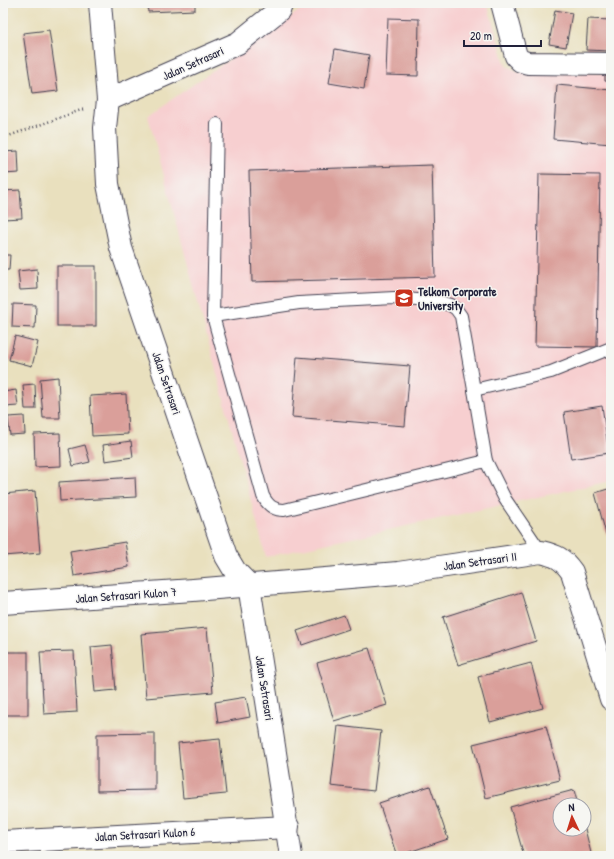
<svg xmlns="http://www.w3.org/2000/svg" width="614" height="859" font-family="'Patrick Hand',sans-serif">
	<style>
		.built { fill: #f7cfd0 }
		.building { fill: #da9f9a }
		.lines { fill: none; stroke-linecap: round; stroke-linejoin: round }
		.service-casing { stroke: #403e4f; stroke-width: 14 }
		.minor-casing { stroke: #403e4f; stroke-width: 24 }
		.path { stroke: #403e4f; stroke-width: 2.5; stroke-dasharray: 1 3; stroke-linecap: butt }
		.service { stroke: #fff; stroke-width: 12 }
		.minor { stroke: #fff; stroke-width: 22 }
		.labels { text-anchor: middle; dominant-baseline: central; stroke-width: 3; stroke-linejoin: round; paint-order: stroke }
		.street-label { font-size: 12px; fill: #22223b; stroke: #f6f6f2 }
		.poi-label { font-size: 12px; font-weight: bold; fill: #22223b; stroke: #f6f6f2; text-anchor: start }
	</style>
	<rect width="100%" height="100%" fill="#f6f6f2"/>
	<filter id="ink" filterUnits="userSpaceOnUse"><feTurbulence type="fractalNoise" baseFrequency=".025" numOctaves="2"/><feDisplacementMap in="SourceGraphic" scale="8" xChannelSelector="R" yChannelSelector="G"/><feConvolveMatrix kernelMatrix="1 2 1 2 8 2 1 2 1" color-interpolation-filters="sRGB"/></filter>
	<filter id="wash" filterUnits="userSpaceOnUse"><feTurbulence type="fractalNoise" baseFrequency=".012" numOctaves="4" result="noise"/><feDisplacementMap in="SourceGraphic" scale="16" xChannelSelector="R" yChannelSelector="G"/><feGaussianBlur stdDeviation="0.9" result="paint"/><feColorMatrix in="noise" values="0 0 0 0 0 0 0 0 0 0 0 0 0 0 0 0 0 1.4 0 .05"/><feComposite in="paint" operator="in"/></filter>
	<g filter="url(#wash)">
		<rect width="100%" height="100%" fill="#e9e0be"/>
		<path class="built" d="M310 3H487L506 66 520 72 611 73V481L266 557 148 116Z"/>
		<g id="blocks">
			<g class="building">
				<path d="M147 3H195V10L148 12Z"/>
				<rect x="596" y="3" width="15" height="3"/>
				<path d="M555 10 572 13 566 47 549 44Z"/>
				<path d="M388 18 419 19 418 76 386 75Z"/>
				<path d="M588 19 611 20V51L586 50Z"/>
				<path d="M49 30 58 91 32 94 23 33Z"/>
				<path d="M335 49 369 55 364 89 329 83Z"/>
				<path d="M605 70H611V82L605 81Z"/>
				<path d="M557 85 611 90V144L553 139Z"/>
				<path d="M18 151 19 173 3 174V152Z"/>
				<path d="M432 165 435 277 252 282 249 171Z"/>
				<path d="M539 174 600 175 597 347 535 346Z"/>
				<path d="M20 190 22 218 3 219V191Z"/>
				<path d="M3 255H10L9 270H3Z"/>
				<rect x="57" y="266" width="39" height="60"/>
				<path d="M37 269 38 289 20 290 18 271Z"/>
				<path d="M13 304 36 305 35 328 12 327Z"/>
				<path d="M15 336 38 342 32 366 9 360Z"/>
				<path d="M297 357 410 366 405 426 292 417Z"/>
				<path d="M58 377 60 418H43L40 379Z"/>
				<path d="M35 384 36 409H25L23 385Z"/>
				<path d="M16 390 18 406 4 407 3 392Z"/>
				<path d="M126 394 128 434 92 436 90 396Z"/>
				<path d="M602 406 609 453 571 459 564 412Z"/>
				<path d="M24 416 25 434 10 435 8 417Z"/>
				<path d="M60 433 61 466 35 467 34 434Z"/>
				<path d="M131 441 133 457 105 461 103 445Z"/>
				<path d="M85 445 90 462 73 466 69 449Z"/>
				<path d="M135 477 136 497 60 501 59 482Z"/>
				<path d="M611 488V533L606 534 595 493Z"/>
				<path d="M35 491 40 553 3 556V494Z"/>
				<path d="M125 542 129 567 74 576 70 551Z"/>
				<path d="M521 592 536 641 458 665 443 617Z"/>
				<path d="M344 615 349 629 302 645 297 631Z"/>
				<path d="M207 628 213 692 146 698 141 634Z"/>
				<path d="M112 645 116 690 95 692 91 647Z"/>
				<path d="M369 648 387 705 334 721 317 663Z"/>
				<path d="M74 651 77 712 44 714 40 652Z"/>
				<rect x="3" y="652" width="25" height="63"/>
				<path d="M531 663 543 708 490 722 478 677Z"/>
				<path d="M246 697 250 717 218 723 215 702Z"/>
				<path d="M338 726 381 731 374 791 331 786Z"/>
				<path d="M546 726 560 780 486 798 473 744Z"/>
				<path d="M155 733V790L97 791V734Z"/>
				<path d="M220 739 226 794 183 798 178 743Z"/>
				<path d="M430 786 448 839 397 856 379 803Z"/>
				<path d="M574 790 578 805H560V829H585L591 853 581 856H524L510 807Z"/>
			</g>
		</g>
	</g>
	<g filter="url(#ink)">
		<use href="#blocks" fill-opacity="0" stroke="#403e4f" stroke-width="1"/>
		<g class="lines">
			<g class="service-casing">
				<g id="service">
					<path d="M217 124 213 316 263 496C268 506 274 510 284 510L486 461 474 390 551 372 611 348"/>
					<path d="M213 316 299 303 394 298 440 302 450 305 456 309 461 316 474 390"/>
					<path d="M486 461 505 499 541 552"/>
				</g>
			</g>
			<g class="minor-casing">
				<g id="minor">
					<path d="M100 3 108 100 105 128 108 184 121 248 226 556 235 571 249 585 291 856"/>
					<path d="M502 3 516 56 521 61 528 63 611 64"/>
					<path d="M108 100 238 43 279 10 282 3"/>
					<path d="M3 603 193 590 398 573 541 552C557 556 562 558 572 572L611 699"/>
					<path d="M3 842 288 827"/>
				</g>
			</g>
			<path class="path" d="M3 138 84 109"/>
			<use href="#service" class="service"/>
			<use href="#minor" class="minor"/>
		</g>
	</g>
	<defs>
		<g id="university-square" transform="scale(1)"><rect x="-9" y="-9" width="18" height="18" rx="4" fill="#c8321e" stroke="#f6f6f2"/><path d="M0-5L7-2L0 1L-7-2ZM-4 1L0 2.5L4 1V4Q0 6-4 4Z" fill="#fff"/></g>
	</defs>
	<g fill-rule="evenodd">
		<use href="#university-square" x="404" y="298"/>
	</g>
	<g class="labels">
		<g class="street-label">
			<text transform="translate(193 63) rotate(-24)">Jalan Setrasari</text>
			<text transform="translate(167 383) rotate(71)">Jalan Setrasari</text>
			<text transform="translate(480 561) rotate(-8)">Jalan Setrasari II</text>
			<text transform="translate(126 595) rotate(-4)">Jalan Setrasari Kulon 7</text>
			<text transform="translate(265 688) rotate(81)">Jalan Setrasari</text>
			<text transform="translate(145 834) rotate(-3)">Jalan Setrasari Kulon 6</text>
		</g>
		<g class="poi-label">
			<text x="418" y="291">Telkom Corporate<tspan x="418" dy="14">University</tspan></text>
		</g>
	</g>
	<rect width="614" height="859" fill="none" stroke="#f6f6f2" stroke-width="16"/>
	<g transform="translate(572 817) rotate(356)"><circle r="19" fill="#f6f6f2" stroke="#a1a1a9"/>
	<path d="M0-3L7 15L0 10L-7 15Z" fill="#c8321e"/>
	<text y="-6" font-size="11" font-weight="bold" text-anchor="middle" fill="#22223b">N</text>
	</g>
	<path d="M464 40v6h77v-6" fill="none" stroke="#22223b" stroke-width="2"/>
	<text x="470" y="40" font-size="12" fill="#22223b" stroke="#f6f6f2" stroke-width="3" paint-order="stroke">20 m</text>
</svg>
